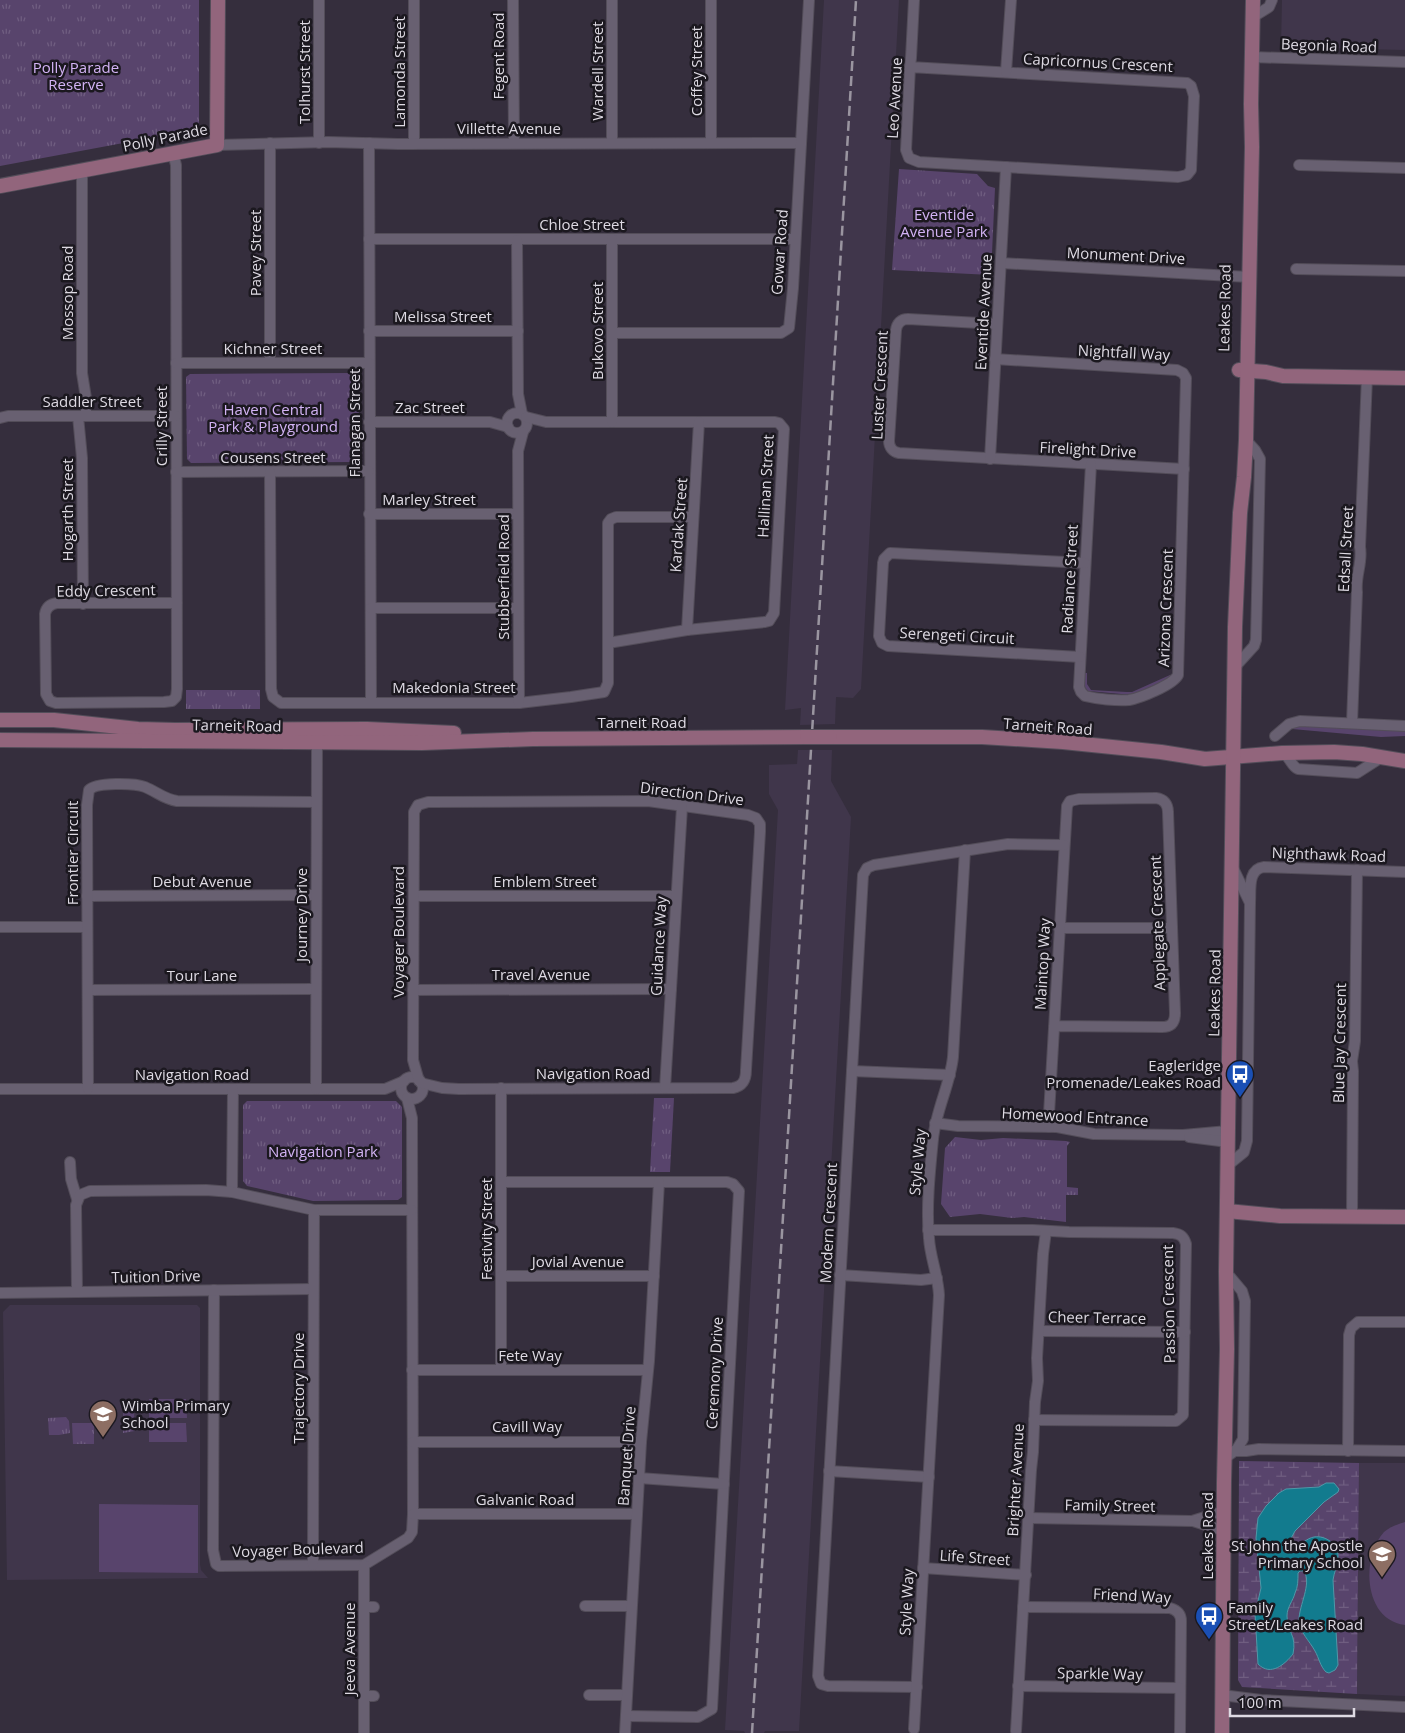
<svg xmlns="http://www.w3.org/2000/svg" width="1405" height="1733" font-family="'Open Sans',sans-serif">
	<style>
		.built { fill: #40364b }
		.grass { fill: #58446c }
		.wetland { fill: url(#wetland-marsh) }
		.park { fill: url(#park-tufts) }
		.water { fill: #127b8e; stroke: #4f98a8 }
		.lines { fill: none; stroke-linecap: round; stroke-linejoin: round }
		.street-casing { stroke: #534d59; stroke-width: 12 }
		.secondary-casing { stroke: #534d59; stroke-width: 16 }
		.street { stroke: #686071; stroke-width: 10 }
		.secondary { stroke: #92657c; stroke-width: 14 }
		.rail { stroke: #9a95a0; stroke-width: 2.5; stroke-dasharray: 10 5; stroke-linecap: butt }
		.secondary-bridge-casing { stroke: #534d59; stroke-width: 16; stroke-linecap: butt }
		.secondary-bridge { stroke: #92657c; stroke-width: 14 }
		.labels { text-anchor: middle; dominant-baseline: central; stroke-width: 5; stroke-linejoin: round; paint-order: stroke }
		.street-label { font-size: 15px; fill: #dedae3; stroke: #1b181f }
		.park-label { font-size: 15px; fill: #d3b3f5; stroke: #1b181f }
		.poi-label { font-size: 15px; fill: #dedae3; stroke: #1b181f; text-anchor: end }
	</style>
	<defs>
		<pattern id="wetland-marsh" width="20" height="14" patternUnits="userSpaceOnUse" patternTransform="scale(1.25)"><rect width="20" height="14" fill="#58446c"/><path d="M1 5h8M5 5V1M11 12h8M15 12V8" fill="none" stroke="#705e81"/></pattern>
		<pattern id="park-tufts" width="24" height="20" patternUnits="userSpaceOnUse" patternTransform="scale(1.25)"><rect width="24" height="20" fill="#58446c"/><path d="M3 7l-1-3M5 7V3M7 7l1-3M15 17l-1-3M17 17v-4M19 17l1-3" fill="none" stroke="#705e81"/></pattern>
	</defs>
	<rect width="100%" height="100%" fill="#352e3d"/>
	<g class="built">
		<path d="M824 0H899L861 689 853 698 836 697 835 724 800 725 801 708 785 710Z"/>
		<path d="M1282 0H1405V50L1281 47Z"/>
		<path d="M798 750H832L831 781 851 817 799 1731H765L764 1733H745L744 1731 725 1730 778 810 769 794V765L797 764Z"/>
		<path d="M10 1305H197L200 1308V1564L201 1570 208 1578 7 1580 3 1312Z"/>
		<path d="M1359 1463H1405V1696L1357 1694Z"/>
	</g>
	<g class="grass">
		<path d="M1084 673H1087V684L1091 690 1127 692H1132L1170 675 1172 677 1132 695 1088 691 1084 686Z"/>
		<path d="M1296 725 1405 729V736L1381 737 1292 729 1291 728Z"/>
		<path d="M149 1399H186L187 1418H149Z"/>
		<path d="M149 1423H186L187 1442H149Z"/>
		<path d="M99 1504 198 1505V1573L99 1572Z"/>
		<path d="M1405 1522V1625C1363 1620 1361 1557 1384 1532 1390 1527 1398 1524 1405 1522Z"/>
	</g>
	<path class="wetland" d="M1239 1461 1359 1463 1357 1694 1242 1687 1238 1680Z"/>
	<g class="park">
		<path d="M0 0H199V123L193 130 0 166Z"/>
		<path d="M899 169 977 174 988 186 995 188 991 275 892 270Z"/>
		<path d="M355 373 359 376V458L356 462 191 463 187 459 186 377 190 374Z"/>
		<rect x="186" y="690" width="74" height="19"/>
		<path d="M654 1098H674L670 1172H650Z"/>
		<path d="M247 1101H396L402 1107V1197L398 1200 313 1201 247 1186 243 1181V1105Z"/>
		<path d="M955 1137 981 1140 1003 1138 1066 1141 1070 1142 1067 1146V1187L1078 1188V1195H1066V1222L1024 1217 1012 1218 980 1214 950 1217 941 1204 945 1148Z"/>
		<path d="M123 1409H130L134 1411 135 1431 123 1433Z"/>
		<path d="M66 1417 69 1421 70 1433 59 1435H49L48 1418Z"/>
		<path d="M72 1423H94V1444H73Z"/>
	</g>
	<path class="water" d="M1326 1483H1334L1339 1489 1338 1492 1324 1502 1295 1531 1289 1542 1291 1546 1293 1548C1301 1545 1307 1538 1314 1537 1326 1535 1339 1545 1338 1557 1338 1565 1334 1572 1333 1580L1338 1665 1335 1670 1329 1673 1326 1672C1320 1666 1319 1658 1315 1651 1309 1640 1300 1633 1299 1620 1299 1605 1312 1584 1304 1571H1300L1298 1573C1298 1580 1298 1587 1295 1593 1293 1601 1287 1607 1287 1616 1287 1632 1297 1635 1293 1654 1285 1664 1271 1677 1258 1664L1255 1614 1261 1588 1256 1538 1258 1518 1266 1506 1279 1493 1286 1489 1319 1487Z"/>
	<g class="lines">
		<g class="street-casing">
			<g id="street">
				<path d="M513 0 514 143"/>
				<path d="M612 0V143"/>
				<path d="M711 0V143"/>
				<path d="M1253 17 1269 7 1272 0"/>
				<path d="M1252 57 1405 62"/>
				<path d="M910 67 1187 83 1191 86 1194 96 1191 170 1187 175 1178 177 919 162 909 158 906 150 910 67 911 58 914 0"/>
				<path d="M1006 72 1011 0"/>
				<path d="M270 143V363"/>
				<path d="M319 143V0"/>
				<path d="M369 143 371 702"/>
				<path d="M414 144V0"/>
				<path d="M217 145 328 142 398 144 801 143"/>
				<path d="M173 153 176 165 177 689 176 697 172 701 164 702 56 703 50 701 46 694 45 614C46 608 50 604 57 603H177"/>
				<path d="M1299 165 1405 168"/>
				<path d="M82 170V373L86 398V416"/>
				<path d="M369 239H795"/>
				<path d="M517 240 518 394 522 414"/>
				<path d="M1001 263 1249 277"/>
				<path d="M1296 269 1405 271"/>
				<path d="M997 324 908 319C901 319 897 323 896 330L889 441C889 447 893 452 899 453L1184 469"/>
				<path d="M369 331H518"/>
				<path d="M613 333H781L789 328 793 288 809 0"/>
				<path d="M995 359 1177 370 1183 373 1186 378 1178 675C1173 685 1140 698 1129 700 1116 701 1097 699 1085 696L1081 692 1079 687 1091 464"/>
				<path d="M176 363H369"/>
				<circle cx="517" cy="423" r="10"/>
				<path d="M78 416 82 458 83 604"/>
				<path d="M526 417 546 422H775L779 423 784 429 774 613 769 621 765 622 687 630 608 643"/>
				<path d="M0 418 8 416H176"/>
				<path d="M369 422H490L508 427"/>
				<path d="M612 422V239"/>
				<path d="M990 459 1006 167"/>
				<path d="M176 472 369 471"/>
				<path d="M270 472 271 689 273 697 281 703H519L571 697 604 692 608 683V523L611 519 616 517H693"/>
				<path d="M369 514H518"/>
				<path d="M371 608H518"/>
				<path d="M687 630 699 422"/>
				<path d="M1080 657 888 646 882 643 879 636 883 563 884 559 890 553 1085 563"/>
				<path d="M1234 668 1254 646 1256 640 1260 459 1255 450 1246 440"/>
				<path d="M519 703 518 451 523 432"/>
				<path d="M1352 723 1357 592C1355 576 1363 562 1360 547L1367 377"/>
				<path d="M1275 736 1289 724 1300 721 1405 726"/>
				<path d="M1282 753C1290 756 1291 766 1298 769L1357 773 1382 757"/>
				<path d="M1234 870 1250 903"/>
				<path d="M87 896 316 895"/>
				<path d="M414 896H676"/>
				<path d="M0 927H87"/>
				<path d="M1059 928H1172"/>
				<path d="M88 990 316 989"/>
				<path d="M413 990 671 989"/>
				<path d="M852 1071 950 1075"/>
				<circle cx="412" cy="1088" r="11"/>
				<path d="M419 1081 413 1060 414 817V812L418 805 428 802 648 801 748 815 756 818 760 824V832L746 1070C746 1080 743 1086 733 1088L459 1089 442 1088 421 1083"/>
				<path d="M501 1088V1370"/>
				<path d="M665 1088 682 807"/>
				<path d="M0 1089H385L404 1081"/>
				<path d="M88 1089 87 805 89 790C96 782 135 783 145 787 157 792 164 799 177 801L316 802"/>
				<path d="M316 1089 317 742"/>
				<path d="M935 1123 958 1126 1057 1127 1094 1134 1183 1135 1228 1131"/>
				<path d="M1049 1127V1114L1067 806 1070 801 1079 799 1156 798C1164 799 1168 804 1168 812L1175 1013C1175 1022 1172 1027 1162 1027L1054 1026"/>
				<path d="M1189 1137 1228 1142"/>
				<path d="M70 1162 71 1179 77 1199"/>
				<path d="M1228 1165 1244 1152 1247 1141 1250 903C1251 891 1247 869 1264 867L1405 872"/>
				<path d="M501 1182H727L733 1184 739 1191 712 1709 698 1717 626 1716"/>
				<path d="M232 1192 233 1089"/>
				<path d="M1352 1217 1353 1071 1352 1061 1355 1041 1357 870"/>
				<path d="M928 1230H1033L1069 1232 1173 1233C1181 1234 1184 1237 1186 1244L1183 1415 1176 1421H1171L1034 1420"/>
				<path d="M840 1275 921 1280 937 1278"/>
				<path d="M501 1276H654"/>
				<path d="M214 1290 213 1550 216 1564 219 1566 364 1565 408 1538 412 1532 413 1514 412 1118 407 1098"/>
				<path d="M77 1292 76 1205 80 1195 90 1191 206 1190 232 1192 314 1210H412"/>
				<path d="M0 1293 313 1289"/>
				<path d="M1039 1331 1185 1332"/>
				<path d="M412 1370H647"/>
				<path d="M413 1442H641"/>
				<path d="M1235 1451H1246L1259 1449 1405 1451"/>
				<path d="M1348 1451 1349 1335 1351 1328 1358 1322H1405"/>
				<path d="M1224 1459 1237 1449 1243 1439 1245 1301 1242 1291 1226 1272"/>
				<path d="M829 1471 929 1477"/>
				<path d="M639 1478 724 1484"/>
				<path d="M413 1514H637"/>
				<path d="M1028 1518 1192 1521 1224 1511"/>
				<path d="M1193 1521 1224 1531"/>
				<path d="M313 1565 314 1210"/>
				<path d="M923 1568 1026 1575"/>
				<path d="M585 1606H631"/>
				<path d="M364 1607H374"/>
				<path d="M1023 1607 1170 1608C1177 1610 1181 1614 1181 1621L1180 1732"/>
				<path d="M1018 1686 1180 1688"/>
				<path d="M917 1687 828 1686 821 1684 818 1676 863 875 867 868 874 865 1008 844 1064 845"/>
				<path d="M589 1695H626"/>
				<path d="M1222 1695 1261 1700 1405 1707"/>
				<path d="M364 1696H374"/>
				<path d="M914 1729 939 1295C938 1275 930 1257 929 1238 926 1207 930 1170 933 1139 936 1110 950 1085 953 1057L965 850"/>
				<path d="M1016 1731 1031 1470 1033 1452 1035 1402 1038 1381 1037 1358 1043 1254 1046 1231"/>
				<path d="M364 1733V1565"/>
				<path d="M625 1733 641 1442 649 1361 659 1182"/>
			</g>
		</g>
		<g class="secondary-casing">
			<g id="secondary">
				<path d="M0 186 217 145 218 0"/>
				<path d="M1239 370 1266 372 1283 376 1405 378"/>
				<path d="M0 720H54L138 729 175 730 367 729 454 733"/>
				<path d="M830 737H982L1063 742 1161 752 1205 759 1282 753 1334 752 1362 754 1405 761"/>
				<path d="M0 740 422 743 533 739 807 737"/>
				<path d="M1227 1211 1280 1216 1405 1217"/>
				<path d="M1222 1733 1224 1482 1227 1349 1226 1272 1235 627 1240 513 1244 477 1246 440 1252 147 1251 104 1253 0"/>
			</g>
		</g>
		<use href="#street" class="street"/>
		<use href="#secondary" class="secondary"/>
		<path class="rail" d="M752 1733 856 0"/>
		<g class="secondary-bridge-casing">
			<path id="secondary-bridge" d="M807 737H830"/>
		</g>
		<use href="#secondary-bridge" class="secondary-bridge"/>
	</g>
	<defs>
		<g id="bus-pin" transform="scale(1.4375)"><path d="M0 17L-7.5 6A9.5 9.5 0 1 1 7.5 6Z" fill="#1a4fb4" stroke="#1b181f"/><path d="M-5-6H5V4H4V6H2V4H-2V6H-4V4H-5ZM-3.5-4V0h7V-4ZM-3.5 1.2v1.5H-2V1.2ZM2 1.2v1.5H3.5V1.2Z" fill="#fff"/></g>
		<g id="school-pin" transform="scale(1.4375)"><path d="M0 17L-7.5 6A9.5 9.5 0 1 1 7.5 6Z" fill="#8d6e63" stroke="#1b181f"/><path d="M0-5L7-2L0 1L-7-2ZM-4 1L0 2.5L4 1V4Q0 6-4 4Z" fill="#fff"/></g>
	</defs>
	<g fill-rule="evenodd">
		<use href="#bus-pin" x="1240" y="1074"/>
		<use href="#school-pin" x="103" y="1414"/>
		<use href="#school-pin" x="1382" y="1554"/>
		<use href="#bus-pin" x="1209" y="1616"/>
	</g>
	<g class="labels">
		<g class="street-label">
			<text transform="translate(1329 45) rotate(2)">Begonia Road</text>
			<text transform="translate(498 56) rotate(-90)">Fegent Road</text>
			<text transform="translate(1098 62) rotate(3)">Capricornus Crescent</text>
			<text transform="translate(597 71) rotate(-90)">Wardell Street</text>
			<text transform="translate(696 71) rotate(-90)">Coffey Street</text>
			<text transform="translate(304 72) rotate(-90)">Tolhurst Street</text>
			<text transform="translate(399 72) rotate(-90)">Lamonda Street</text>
			<text transform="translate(894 98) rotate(-87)">Leo Avenue</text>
			<text x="509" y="128">Villette Avenue</text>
			<text transform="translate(165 137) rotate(-12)">Polly Parade</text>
			<text x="582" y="224">Chloe Street</text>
			<text transform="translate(779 252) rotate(-86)">Gowar Road</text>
			<text transform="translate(255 253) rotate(-90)">Pavey Street</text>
			<text transform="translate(1126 255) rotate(3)">Monument Drive</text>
			<text transform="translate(67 293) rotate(-90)">Mossop Road</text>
			<text transform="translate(1224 308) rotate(-89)">Leakes Road</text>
			<text transform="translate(983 312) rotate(-87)">Eventide Avenue</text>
			<text x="443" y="316">Melissa Street</text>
			<text transform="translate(597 331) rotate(-90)">Bukovo Street</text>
			<text x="273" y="348">Kichner Street</text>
			<text transform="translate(1124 352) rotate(3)">Nightfall Way</text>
			<text transform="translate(879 385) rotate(-87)">Luster Crescent</text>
			<text x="92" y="401">Saddler Street</text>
			<text x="430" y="407">Zac Street</text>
			<text transform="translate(354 423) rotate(-90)">Flanagan Street</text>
			<text transform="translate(161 426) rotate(-90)">Crilly Street</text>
			<text transform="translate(1088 449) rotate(3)">Firelight Drive</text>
			<text x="273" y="457">Cousens Street</text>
			<text transform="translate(765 486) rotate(-87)">Hallinan Street</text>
			<text x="429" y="499">Marley Street</text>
			<text transform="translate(67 510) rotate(-90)">Hogarth Street</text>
			<text transform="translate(678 525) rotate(-86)">Kardak Street</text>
			<text transform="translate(1345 549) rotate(-87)">Edsall Street</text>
			<text transform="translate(503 577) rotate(-90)">Stubberfield Road</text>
			<text transform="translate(1069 579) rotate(-87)">Radiance Street</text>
			<text transform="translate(106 590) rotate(-1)">Eddy Crescent</text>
			<text transform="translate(1165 608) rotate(-88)">Arizona Crescent</text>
			<text transform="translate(957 635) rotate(3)">Serengeti Circuit</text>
			<text x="454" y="687">Makedonia Street</text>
			<text x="642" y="722">Tarneit Road</text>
			<text transform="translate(237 725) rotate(1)">Tarneit Road</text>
			<text transform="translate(1048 726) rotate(4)">Tarneit Road</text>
			<text transform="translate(692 793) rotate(7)">Direction Drive</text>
			<text transform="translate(72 853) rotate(-90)">Frontier Circuit</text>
			<text transform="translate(1329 854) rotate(2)">Nighthawk Road</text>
			<text x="202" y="881">Debut Avenue</text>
			<text x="545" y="881">Emblem Street</text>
			<text transform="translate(301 915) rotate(-90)">Journey Drive</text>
			<text transform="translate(1157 923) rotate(-92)">Applegate Crescent</text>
			<text transform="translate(398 932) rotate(-90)">Voyager Boulevard</text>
			<text transform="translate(658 946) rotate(-87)">Guidance Way</text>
			<text transform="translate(1042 964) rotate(-87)">Maintop Way</text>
			<text x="541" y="974">Travel Avenue</text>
			<text x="202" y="975">Tour Lane</text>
			<text transform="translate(1214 993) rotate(-89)">Leakes Road</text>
			<text transform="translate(1339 1043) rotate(-89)">Blue Jay Crescent</text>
			<text x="593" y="1073">Navigation Road</text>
			<text x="192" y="1074">Navigation Road</text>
			<text transform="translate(1075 1116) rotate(3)">Homewood Entrance</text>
			<text transform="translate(917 1162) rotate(-85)">Style Way</text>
			<text transform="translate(828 1223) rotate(-87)">Modern Crescent</text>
			<text transform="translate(486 1229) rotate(-90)">Festivity Street</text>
			<text x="578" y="1261">Jovial Avenue</text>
			<text transform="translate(156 1276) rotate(-1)">Tuition Drive</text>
			<text transform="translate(1168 1304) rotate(-91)">Passion Crescent</text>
			<text transform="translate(1097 1317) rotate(1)">Cheer Terrace</text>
			<text x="530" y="1355">Fete Way</text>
			<text transform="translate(714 1373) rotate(-87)">Ceremony Drive</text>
			<text transform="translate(298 1388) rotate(-90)">Trajectory Drive</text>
			<text x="527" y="1426">Cavill Way</text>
			<text transform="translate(626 1456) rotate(-86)">Banquet Drive</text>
			<text transform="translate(1015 1480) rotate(-87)">Brighter Avenue</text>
			<text x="525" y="1499">Galvanic Road</text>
			<text transform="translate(1110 1505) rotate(1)">Family Street</text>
			<text transform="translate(1207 1536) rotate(-90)">Leakes Road</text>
			<text transform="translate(298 1549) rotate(-2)">Voyager Boulevard</text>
			<text transform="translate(975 1557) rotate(4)">Life Street</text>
			<text transform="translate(1132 1595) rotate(3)">Friend Way</text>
			<text transform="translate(906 1602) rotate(-87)">Style Way</text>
			<text transform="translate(349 1649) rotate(-90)">Jeeva Avenue</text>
			<text transform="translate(1100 1673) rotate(1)">Sparkle Way</text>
		</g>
		<g class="park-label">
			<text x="76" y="67">Polly Parade<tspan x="76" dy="17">Reserve</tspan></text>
			<text x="944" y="214">Eventide<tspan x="944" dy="17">Avenue Park</tspan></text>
			<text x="273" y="409">Haven Central<tspan x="273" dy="17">Park &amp; Playground</tspan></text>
			<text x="323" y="1151">Navigation Park</text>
		</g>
		<g class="poi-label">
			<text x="1221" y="1065">Eagleridge<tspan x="1221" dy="17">Promenade/Leakes Road</tspan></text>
			<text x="122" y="1405" text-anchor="start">Wimba Primary<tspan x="122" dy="17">School</tspan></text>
			<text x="1363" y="1545">St John the Apostle<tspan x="1363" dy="17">Primary School</tspan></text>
			<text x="1228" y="1607" text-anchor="start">Family<tspan x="1228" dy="17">Street/Leakes Road</tspan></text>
		</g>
	</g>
	<path d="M1230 1708v8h124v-8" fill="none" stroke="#dedae3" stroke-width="2.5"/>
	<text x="1238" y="1708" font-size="15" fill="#dedae3" stroke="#1b181f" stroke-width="4" paint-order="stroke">100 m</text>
</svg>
